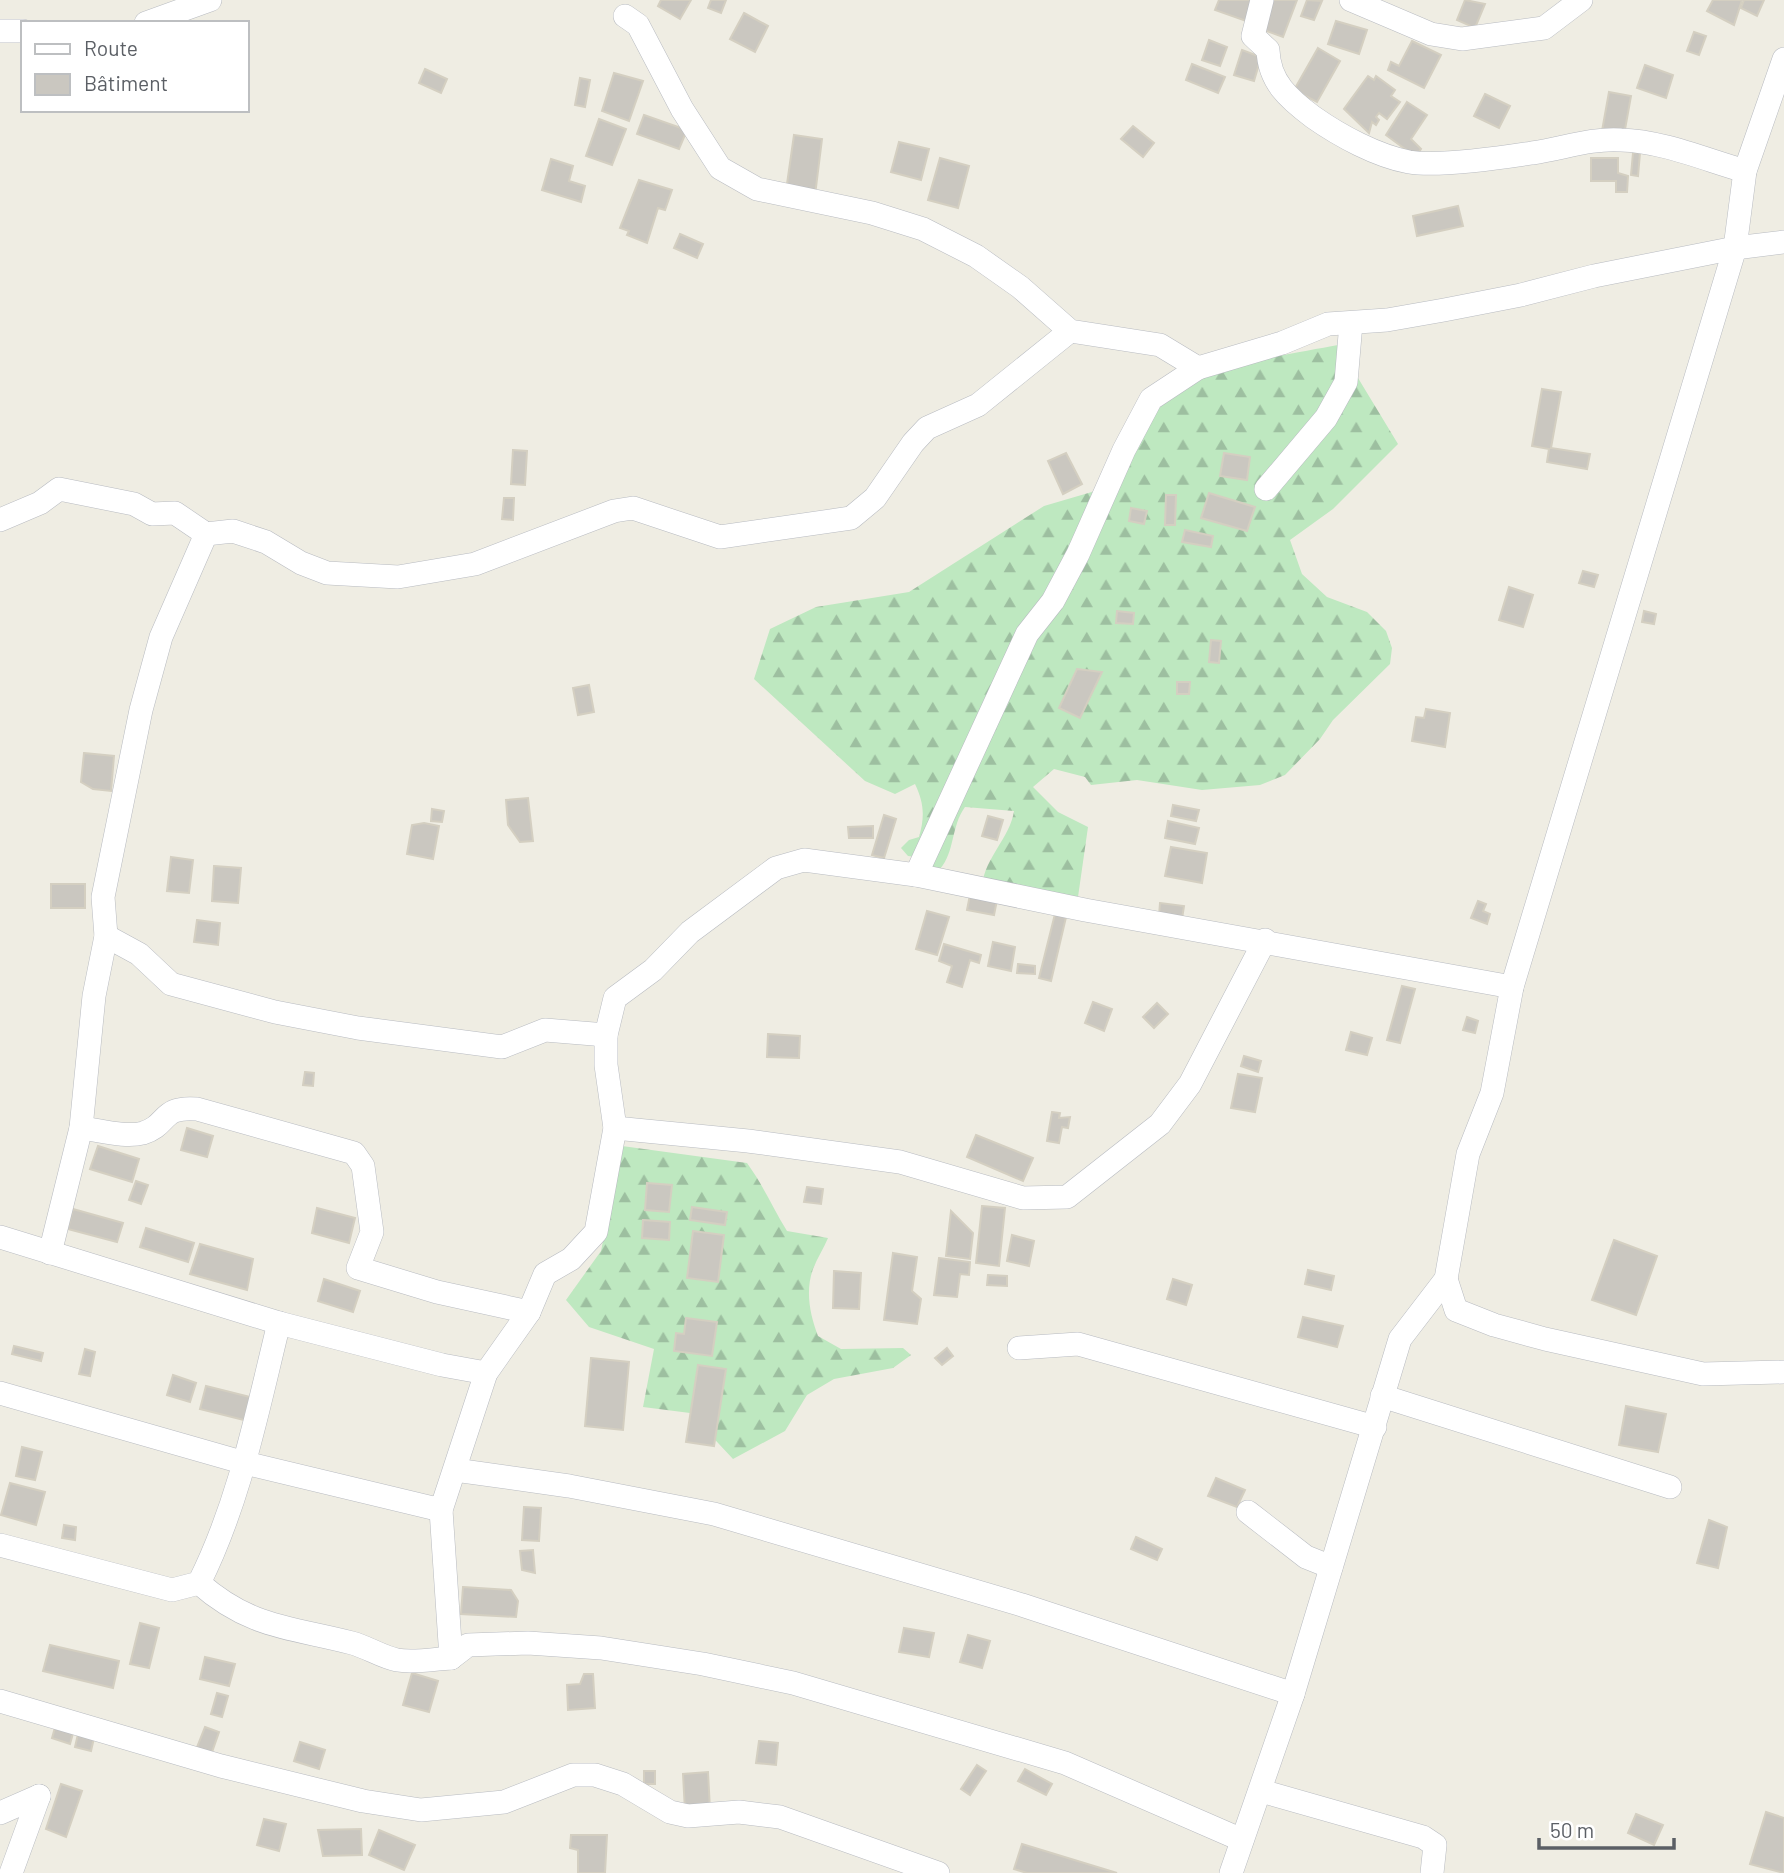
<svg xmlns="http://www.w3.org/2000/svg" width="1784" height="1873" font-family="Barlow,sans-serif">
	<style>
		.forest { fill: url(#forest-firs) }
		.building { fill: #cac7c0; stroke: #d4cfc1; stroke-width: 2 }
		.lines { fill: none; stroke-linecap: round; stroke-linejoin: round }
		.minor-casing { stroke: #b8bbc1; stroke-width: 24 }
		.minor { stroke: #fff; stroke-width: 23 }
	</style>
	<defs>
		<pattern id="forest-firs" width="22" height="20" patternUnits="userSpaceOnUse" patternTransform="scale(1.75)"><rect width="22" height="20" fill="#bee8c0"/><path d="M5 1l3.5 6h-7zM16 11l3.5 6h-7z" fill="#9dbfa0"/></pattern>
	</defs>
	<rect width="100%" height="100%" fill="#efede3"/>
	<g class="forest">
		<path d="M1338 345 1398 444 1333 509 1290 540 1302 574 1327 597 1367 612 1386 631 1392 648 1390 664 1333 720 1320 739 1285 775 1260 785 1202 790 1137 780 1091 785 1085 777 1054 769 1033 787 1058 812 1088 827 1077 904 982 886C985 857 1010 838 1014 811L965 807C951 826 955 852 940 869L919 863 916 857 908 856 901 848 909 840 919 837C925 816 924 803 915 784L895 794 865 781 754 679 770 629 816 607 909 592 1044 506 1119 484C1129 462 1136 434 1149 414 1179 368 1287 355 1338 345Z"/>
		<path d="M622 1146 747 1163C763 1185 773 1208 787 1231L828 1238C824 1248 817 1258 813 1269 805 1291 810 1315 818 1336L841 1349 903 1348 911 1355 893 1368 834 1379 807 1395 785 1431 733 1459 690 1413 643 1407 654 1349 589 1327 566 1300 601 1251Z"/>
	</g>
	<g class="building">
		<path d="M661 0H691L680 19 658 6Z"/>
		<path d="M711 0H726L721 13 708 8Z"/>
		<path d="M1219 0H1257L1249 22 1215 10Z"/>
		<path d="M1271 0H1297L1283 37 1261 29Z"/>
		<path d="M1307 0 1322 1 1314 20 1301 16Z"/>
		<path d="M1465 0 1485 4 1475 28 1457 20Z"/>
		<path d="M1713 0H1742L1734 25 1707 11Z"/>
		<path d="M1744 0H1764L1757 16 1741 8Z"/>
		<path d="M744 13 768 26 755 52 730 39Z"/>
		<path d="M1336 21 1367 30 1359 54 1328 44Z"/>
		<path d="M1694 32 1706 36 1699 55 1687 51Z"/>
		<path d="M1209 40 1227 47 1220 66 1202 60Z"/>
		<path d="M1412 41 1441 55 1424 88 1388 70 1391 62 1399 66Z"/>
		<path d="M1318 48 1340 61 1317 102 1294 90Z"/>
		<path d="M1242 50 1261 57 1254 81 1234 75Z"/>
		<path d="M1192 64 1225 77 1218 93 1186 80Z"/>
		<path d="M1645 65 1673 75 1666 98 1637 88Z"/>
		<path d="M425 69 447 79 441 93 419 83Z"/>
		<path d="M614 73 643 81 629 121 602 111Z"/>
		<path d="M1368 76 1374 80 1376 76 1395 90 1391 96 1400 102 1387 119 1379 113 1376 117 1379 120 1376 125 1372 122 1369 133 1344 109Z"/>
		<path d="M580 78 590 80 585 107 575 105Z"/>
		<path d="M1609 92 1631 96 1624 135 1602 131Z"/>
		<path d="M1485 94 1510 106 1499 128 1474 116Z"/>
		<path d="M1407 102 1427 115 1411 139 1421 149 1416 157 1386 135Z"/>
		<path d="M644 115 687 130 679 149 637 134Z"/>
		<path d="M599 119 626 129 612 165 586 156Z"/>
		<path d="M1133 126 1154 143 1143 157 1121 139Z"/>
		<path d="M794 135 822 139 815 195 786 191Z"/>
		<path d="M899 142 929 149 921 180 891 172Z"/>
		<path d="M1633 153H1640L1638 176 1631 175Z"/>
		<path d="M940 158 969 166 958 208 928 200Z"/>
		<path d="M1591 158H1618V173L1628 176 1627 192H1616V181H1591Z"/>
		<path d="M551 159 573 166 569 181 585 186 581 202 542 190Z"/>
		<path d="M639 180 672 190 665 210 658 208 647 243 627 235 629 231 620 228Z"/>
		<path d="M1458 206 1463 226 1417 236 1413 216Z"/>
		<path d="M680 234 703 244 697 258 674 248Z"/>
		<path d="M1542 389 1561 392 1551 448 1590 454 1587 469 1547 462 1549 449 1532 446Z"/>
		<path d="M513 450 527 451 525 485 511 484Z"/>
		<path d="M1066 453 1082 484 1063 494 1048 461Z"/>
		<path d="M1224 453 1250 457 1247 480 1220 476Z"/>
		<path d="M1209 493 1255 507 1247 531 1201 518Z"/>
		<path d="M1166 495H1176L1175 525H1165Z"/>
		<path d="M504 498H514L513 520 502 519Z"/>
		<path d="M1131 508 1147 511 1144 524 1129 521Z"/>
		<path d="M1185 530 1213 536 1211 547 1182 542Z"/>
		<path d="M1583 571 1598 575 1594 587 1579 583Z"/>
		<path d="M1509 587 1533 595 1523 627 1499 620Z"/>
		<path d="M1117 611 1134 613 1133 624 1116 623Z"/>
		<path d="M1644 611 1656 614 1654 624 1642 622Z"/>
		<path d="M1211 640 1221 641 1219 663 1209 662Z"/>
		<path d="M1077 669 1102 672 1080 718 1059 708Z"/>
		<path d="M1177 682H1190L1189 694H1177Z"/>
		<path d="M589 685 594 712 578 715 573 688Z"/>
		<path d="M1426 709 1450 713 1445 747 1412 741 1416 717 1424 718Z"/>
		<path d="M84 753 114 756 111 791 93 789 81 782Z"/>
		<path d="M528 798 533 841 520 842 508 825 506 800Z"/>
		<path d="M1173 805 1199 810 1196 821 1171 816Z"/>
		<path d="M432 809 444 811 442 822 431 821Z"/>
		<path d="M884 815 896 819 884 858 872 855Z"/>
		<path d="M988 816 1003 820 997 840 982 836Z"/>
		<path d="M1168 821 1199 828 1195 844 1165 838Z"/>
		<path d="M424 823 439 826 433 859 407 854 412 825Z"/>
		<path d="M873 826V838H849L848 827Z"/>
		<path d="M1171 847 1207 853 1202 883 1165 876Z"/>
		<path d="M171 857 193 860 189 893 167 891Z"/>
		<path d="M214 866 241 868 238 903 212 901Z"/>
		<rect x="51" y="884" width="34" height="24"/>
		<path d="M971 890 998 895 994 915 967 910Z"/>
		<path d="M1478 901 1486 904 1483 911 1490 914 1487 924 1471 918Z"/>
		<path d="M1160 903 1184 906 1182 919 1159 916Z"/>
		<path d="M1056 910 1067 913 1051 981 1039 978Z"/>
		<path d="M927 911 949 917 937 955 916 949Z"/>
		<path d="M197 920 220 923 218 945 194 942Z"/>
		<path d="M993 942 1015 947 1011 971 988 966Z"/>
		<path d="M944 944 981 955 979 963 970 960 962 987 947 982 952 966 939 961Z"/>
		<path d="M1018 964 1035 966V974L1017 973Z"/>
		<path d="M1402 986 1415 989 1400 1043 1387 1040Z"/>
		<path d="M1093 1002 1112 1009 1104 1031 1085 1023Z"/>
		<path d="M1157 1003 1168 1014 1154 1028 1143 1017Z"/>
		<path d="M1467 1017 1478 1021 1475 1033 1463 1030Z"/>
		<path d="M1351 1032 1372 1038 1367 1055 1346 1050Z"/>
		<path d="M768 1034 800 1036 799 1058 767 1057Z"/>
		<path d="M1244 1056 1261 1061 1258 1072 1241 1066Z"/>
		<path d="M305 1072 314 1073 313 1086 303 1085Z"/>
		<path d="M1238 1074 1262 1078 1255 1112 1231 1108Z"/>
		<path d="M1052 1112 1060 1113 1059 1118 1070 1117 1068 1128 1062 1127 1059 1143 1047 1141Z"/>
		<path d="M187 1128 213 1136 207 1157 181 1150Z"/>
		<path d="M976 1135 1033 1158 1023 1181 967 1157Z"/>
		<path d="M98 1146 139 1159 132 1182 90 1169Z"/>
		<path d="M136 1181 148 1185 141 1204 129 1200Z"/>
		<path d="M647 1183 672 1185 669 1212 645 1210Z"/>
		<path d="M807 1187 823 1189 821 1204 804 1202Z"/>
		<path d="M982 1206 1005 1208 999 1266 976 1263Z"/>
		<path d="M692 1207 727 1212 725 1225 690 1220Z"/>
		<path d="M317 1208 355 1218 349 1243 312 1233Z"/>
		<path d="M73 1209 123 1223 117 1242 68 1229Z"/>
		<path d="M951 1211 973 1233 970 1259 946 1256Z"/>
		<path d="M643 1220 670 1222 669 1240 642 1238Z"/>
		<path d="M146 1228 194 1243 188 1262 140 1247Z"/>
		<path d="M693 1231 724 1235 718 1282 687 1278Z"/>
		<path d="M1012 1235 1034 1241 1029 1266 1007 1261Z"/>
		<path d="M1614 1240 1657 1256 1636 1315 1592 1300Z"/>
		<path d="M200 1244 253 1259 247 1290 190 1274Z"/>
		<path d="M893 1253 917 1257 912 1291 921 1299 917 1324 884 1320Z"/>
		<path d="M939 1258 970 1262 969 1275 960 1274 957 1297 934 1295Z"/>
		<path d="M1308 1270 1334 1276 1331 1290 1305 1284Z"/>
		<path d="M834 1271 861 1273 859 1309 833 1308Z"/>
		<path d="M988 1275 1007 1276V1286L987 1285Z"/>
		<path d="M324 1279 360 1291 353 1312 318 1301Z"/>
		<path d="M1173 1279 1192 1285 1186 1305 1167 1299Z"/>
		<path d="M1303 1317 1343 1326 1337 1347 1298 1337Z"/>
		<path d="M686 1318 717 1322 712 1356 674 1351 676 1333 684 1334Z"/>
		<path d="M14 1346 43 1353 41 1361 12 1354Z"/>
		<path d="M947 1348 953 1356 942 1365 935 1358Z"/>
		<path d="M85 1349 95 1352 90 1376 79 1374Z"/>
		<path d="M591 1358 629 1362 623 1430 585 1426Z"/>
		<path d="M698 1365 726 1369 714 1446 686 1442Z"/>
		<path d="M173 1375 196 1383 190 1402 167 1395Z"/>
		<path d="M206 1386 250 1397 244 1420 200 1409Z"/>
		<path d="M1626 1406 1666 1414 1658 1452 1619 1445Z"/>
		<path d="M22 1447 42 1452 35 1480 16 1476Z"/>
		<path d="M1216 1478 1245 1490 1237 1507 1208 1496Z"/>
		<path d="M10 1483 45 1492 36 1525 1 1515Z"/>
		<path d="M524 1507 541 1508 539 1541 522 1540Z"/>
		<path d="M1709 1520 1727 1527 1718 1568 1697 1563Z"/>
		<path d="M64 1525 76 1527 75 1540 62 1538Z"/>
		<path d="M1136 1537 1162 1549 1157 1560 1131 1549Z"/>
		<path d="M533 1550 535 1573 522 1570 520 1551Z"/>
		<path d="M463 1587 511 1590 518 1601 516 1617 461 1614Z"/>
		<path d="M140 1623 159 1628 149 1668 130 1664Z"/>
		<path d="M904 1628 934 1633 929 1657 899 1652Z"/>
		<path d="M968 1635 990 1641 982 1668 960 1662Z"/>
		<path d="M50 1645 119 1661 113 1688 43 1671Z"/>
		<path d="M205 1657 235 1664 229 1686 200 1679Z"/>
		<path d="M412 1673 438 1681 429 1712 403 1705Z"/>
		<path d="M584 1674H593L595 1708 568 1710 567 1685 580 1684Z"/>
		<path d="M217 1693 228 1696 222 1717 211 1714Z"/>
		<path d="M56 1724 74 1730 70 1744 52 1738Z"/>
		<path d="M205 1727 219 1732 211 1755 196 1750Z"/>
		<path d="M78 1734 94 1738 91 1751 75 1747Z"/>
		<path d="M759 1741 778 1743 776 1765 756 1763Z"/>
		<path d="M300 1742 325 1750 319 1769 294 1761Z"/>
		<path d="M977 1765 986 1771 970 1795 961 1789Z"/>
		<path d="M1025 1769 1052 1784 1046 1795 1018 1781Z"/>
		<rect x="644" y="1771" width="11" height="13"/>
		<path d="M708 1772 710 1810 685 1811 683 1774Z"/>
		<path d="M61 1784 82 1791 66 1837 46 1829Z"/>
		<path d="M1766 1812 1784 1818V1873L1750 1864Z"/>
		<path d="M1636 1814 1663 1825 1654 1845 1628 1833Z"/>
		<path d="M264 1819 286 1824 279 1851 257 1845Z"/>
		<path d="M361 1829 362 1855 323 1856 318 1830Z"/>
		<path d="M379 1830 415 1845 404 1870 369 1855Z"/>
		<path d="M571 1835H607L605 1873H578V1850L570 1848Z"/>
		<path d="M1022 1844 1117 1873H1027L1014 1869Z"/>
	</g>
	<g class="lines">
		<g class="minor-casing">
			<g id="minor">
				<path d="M1262 0 1253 36 1268 50C1269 82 1289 99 1313 117 1340 136 1377 156 1409 162 1440 167 1500 158 1532 153 1562 149 1590 138 1621 140 1662 141 1706 160 1745 171"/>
				<path d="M1351 0 1431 34 1462 39 1544 28 1581 0"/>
				<path d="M625 16 638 25 682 109 720 168 757 189 872 213 923 229 976 256 1020 287 1070 331 1160 345 1198 368"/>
				<path d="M146 23 210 0"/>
				<path d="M0 31H23"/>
				<path d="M1266 489 1326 418 1346 382 1351 323"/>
				<path d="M0 520 40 503 59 489 134 504 152 514 175 513 206 534 233 531 266 542 301 563 327 573 398 577 475 564 614 511 633 508 720 537 851 518 875 498 913 443 927 428 978 405 1070 331"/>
				<path d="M916 875 1027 634 1053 601 1078 554 1124 450 1151 399 1198 368 1282 343 1328 324 1387 320 1444 310 1521 295 1594 276 1735 248 1784 242"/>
				<path d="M106 936 139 954 171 984 275 1012 358 1028 502 1047 545 1030 606 1035"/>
				<path d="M81 1128C100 1130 125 1138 143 1133 169 1125 160 1106 197 1109L354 1153 363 1166 372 1232 358 1268 437 1292 529 1312"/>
				<path d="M615 1128 748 1141 900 1162 1023 1198 1067 1197 1160 1124 1190 1084 1265 940"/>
				<path d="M0 1237 279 1323 442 1365 486 1373"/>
				<path d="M50 1253 81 1128 94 996 106 936 103 897 141 710 161 637 206 534"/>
				<path d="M1446 1279 1456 1310 1494 1325 1545 1339 1703 1374 1784 1372"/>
				<path d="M1019 1348 1078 1344 1375 1427"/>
				<path d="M0 1393 245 1463 441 1510 486 1373 529 1312 545 1274 571 1259 596 1232 615 1128 606 1065V1035L615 998 653 970 690 932 776 868 804 860 916 875 1085 910 1512 987"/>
				<path d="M1382 1396 1670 1487"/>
				<path d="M455 1470 569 1486 714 1514 1022 1605 1293 1694"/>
				<path d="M441 1510 451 1658 468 1645 528 1643 601 1648 703 1664 793 1683 1065 1763 1242 1840"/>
				<path d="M1248 1512 1306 1557 1331 1567"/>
				<path d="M0 1545 172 1590 199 1583C240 1501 257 1412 279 1323"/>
				<path d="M199 1583C250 1628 290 1627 352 1643 367 1647 382 1657 397 1660 414 1663 434 1659 451 1658"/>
				<path d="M0 1701 221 1766 363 1801 421 1810 504 1802 573 1775H595L623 1784 670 1812 688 1816 739 1812 780 1817 938 1873"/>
				<path d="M1261 1791 1423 1837 1435 1845 1432 1873"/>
				<path d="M0 1813 39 1796"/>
				<path d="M11 1873 39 1796"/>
				<path d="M1231 1873 1293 1694 1400 1339 1446 1279 1468 1154 1492 1093 1512 987 1735 248 1745 171 1784 59"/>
			</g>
		</g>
		<use href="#minor" class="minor"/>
	</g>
	<rect x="21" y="21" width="228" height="91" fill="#ffffff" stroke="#bdbfc1" stroke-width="2"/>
	<rect x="35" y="44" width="35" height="10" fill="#ffffff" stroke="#bdbfc1" stroke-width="2"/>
	<text x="84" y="56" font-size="21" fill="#5b5f65">Route</text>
	<rect x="35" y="74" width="35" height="21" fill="#cac7c0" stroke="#bdbfc1" stroke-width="2"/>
	<text x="84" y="91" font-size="21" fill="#5b5f65">Bâtiment</text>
	<path d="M1539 1838v10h135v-10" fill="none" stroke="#5b5f65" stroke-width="3.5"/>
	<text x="1550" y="1838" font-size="21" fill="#5b5f65" stroke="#ffffff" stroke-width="5" paint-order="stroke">50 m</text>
</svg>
